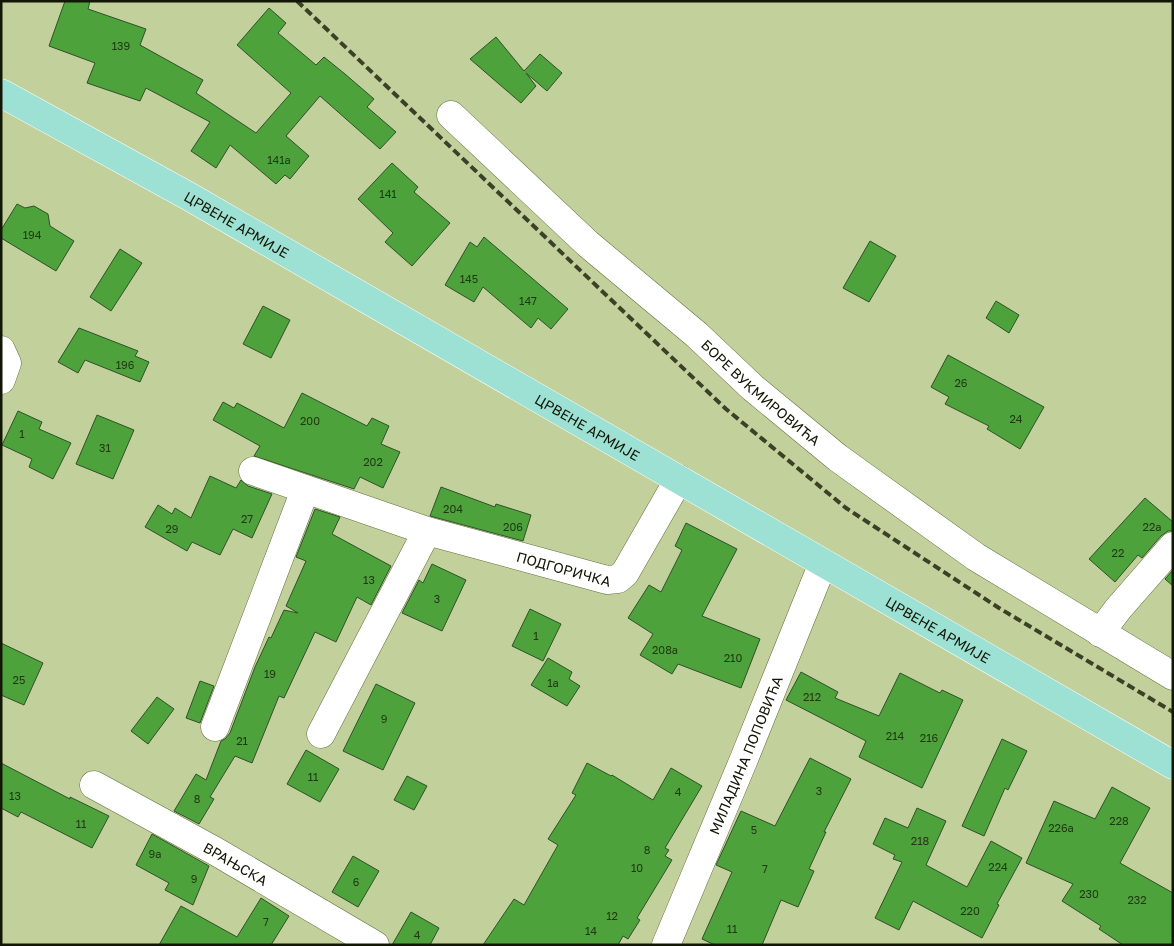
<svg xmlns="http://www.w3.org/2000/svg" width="1174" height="946" font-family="'Golos Text',sans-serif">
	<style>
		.building { fill: #4da23b; stroke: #30502a }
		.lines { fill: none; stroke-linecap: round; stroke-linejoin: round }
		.minor-casing { stroke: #636f3e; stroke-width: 29 }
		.major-casing { stroke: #fff; stroke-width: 29 }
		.minor { stroke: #fff; stroke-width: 28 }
		.major { stroke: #9de0d4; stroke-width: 28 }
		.rail { stroke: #3b4127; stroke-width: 4; stroke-dasharray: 8 4; stroke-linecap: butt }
		.labels { text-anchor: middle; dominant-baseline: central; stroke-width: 4.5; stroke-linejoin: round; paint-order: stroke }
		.number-label { font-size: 11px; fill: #213912 }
		.street-label { font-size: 14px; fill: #121604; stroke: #e5edd2 }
	</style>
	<rect width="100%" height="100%" fill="#c2d09b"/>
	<g class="building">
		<path d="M65 1H90L88 9 146 29 140 45 203 80 196 93 256 133 291 93 237 45 269 8 286 23 278 33 316 65 324 57 345 74 374 99 367 107 396 132 380 149 320 96 286 136 309 156 290 179 285 175 276 184 230 145 216 168 191 151 210 122 146 88 140 101 87 83 95 63 49 46Z"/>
		<path d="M496 37 524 71 540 54 562 73 547 91 526 73 536 86 521 103 470 59Z"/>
		<path d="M392 163 418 187 414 192 450 223 412 266 385 242 393 233 358 199Z"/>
		<path d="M17 204 25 208 34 206 48 214 50 226 74 241 56 271 1 238V230Z"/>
		<path d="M484 237 568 309 551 329 538 318 531 328 483 287 474 302 445 285 470 242 477 247Z"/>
		<path d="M870 241 896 256 869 302 843 288Z"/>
		<path d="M120 249 142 263 111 311 90 297Z"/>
		<path d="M996 301 1019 315 1009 333 986 318Z"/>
		<path d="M263 306 290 320 271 358 243 344Z"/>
		<path d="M79 328 138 351 135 356 149 362 140 382 85 360 78 373 58 362Z"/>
		<path d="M948 355 1044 407 1020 449 987 429 989 426 945 404 949 397 931 387Z"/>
		<path d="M302 393 367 426 372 418 389 426 381 444 400 452 383 488 360 477 354 489 254 456 260 446 213 420 223 402 234 408 237 403 284 428Z"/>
		<path d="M18 411 42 422 39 429 71 443 53 479 29 467 32 459 2 445Z"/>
		<path d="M97 415 134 430 113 479 76 464Z"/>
		<path d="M210 476 236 488 241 480 248 486 272 494 252 538 233 529 220 555 192 542 187 551 145 527 158 505 172 514 175 508 191 518Z"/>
		<path d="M441 487 495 507 496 504 531 515 523 541 430 516Z"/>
		<path d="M1145 498 1173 522V531H1168L1161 536 1142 558 1138 555 1115 582 1089 559Z"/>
		<path d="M315 509 340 517 332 534 391 566 371 605 357 597 336 642 315 632 284 698 279 696 252 763 235 756 210 797 214 799 199 824 174 811 196 774 206 780 221 741 225 739 230 733 255 667 269 637 271 638 284 610 298 613 286 606 306 561 296 557Z"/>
		<path d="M686 523 737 549 702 616 760 639 741 688 678 664 672 674 640 655 653 634 628 618 649 585 661 592 682 550 675 546Z"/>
		<path d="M432 564 466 580 442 631 402 613 419 580 423 583Z"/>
		<path d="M1173 570V586L1165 579Z"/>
		<path d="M530 609 561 624 543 661 512 646Z"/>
		<path d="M1 643 43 663 24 705 1 695Z"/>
		<path d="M548 658 572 672 569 679 580 686 567 706 531 685Z"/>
		<path d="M801 672 838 692 835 698 879 716 900 673 940 693 942 690 963 700 922 788 859 757 866 741 786 700Z"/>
		<path d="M200 681 214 686 200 723 186 718Z"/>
		<path d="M376 684 415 703 383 770 343 751Z"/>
		<path d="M157 697 174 709 148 744 131 731Z"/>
		<path d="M1002 739 1027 751 1008 790 1005 788 984 836 962 826Z"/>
		<path d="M306 750 339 769 320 802 287 784Z"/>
		<path d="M810 758 851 779 824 832H826L809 869 814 871 798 907 781 900 762 945H715L702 939 732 872 716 865 741 811 775 826Z"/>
		<path d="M1 763 70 799V797L109 816 92 848 21 812 18 817 1 808Z"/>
		<path d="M587 763 611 776 612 775 653 800 671 768 702 786 665 848 669 850 665 856 672 860 637 918 640 920 628 939 623 936 618 945H483L514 899 524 905 558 845 548 839 576 795 572 793Z"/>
		<path d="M407 776 427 786 414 810 394 800Z"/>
		<path d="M1112 787 1150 808 1120 863 1173 893V945H1123L1099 929 1101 926 1062 901 1073 884 1026 863 1054 801 1095 819Z"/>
		<path d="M917 808 946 821 926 865 967 887 991 841 1022 858 997 904 999 905 982 938 913 901 899 930 875 918 902 862 893 859 895 855 873 844 885 818 908 828Z"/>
		<path d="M152 834 209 866 193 905 165 890 169 883 136 865Z"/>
		<path d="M353 856 379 871 358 907 332 892Z"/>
		<path d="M261 898 289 916 271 945H159L181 906 237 937Z"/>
		<path d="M411 912 439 928 430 945H392Z"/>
	</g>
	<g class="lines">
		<g class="minor-casing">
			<g id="minor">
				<path id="s1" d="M451 115 588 244 697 335 753 388 838 458 976 557 1173 676"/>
				<path d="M1 350 7 363 1 380"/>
				<path id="s2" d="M253 471 427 531 607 580 618 579 625 573 679 479"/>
				<path d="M1100 633 1118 609 1173 546"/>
				<path d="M215 727 305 490"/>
				<path d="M321 734 427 531"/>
				<path id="s3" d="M94 785 215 851 375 945"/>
				<path id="s4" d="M666 945 744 759 823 563"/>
			</g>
		</g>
		<g class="major-casing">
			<g id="major">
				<path id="s5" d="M1 93 190 197 1173 765"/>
			</g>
		</g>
		<use href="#minor" class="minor"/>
		<use href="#major" class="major"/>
		<path class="rail" d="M297 1 726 409 846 508 999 608 1173 712"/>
	</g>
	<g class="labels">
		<g class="number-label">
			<text x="121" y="45">139</text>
			<text x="279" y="159">141a</text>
			<text x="388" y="193">141</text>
			<text x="32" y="234">194</text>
			<text x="469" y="278">145</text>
			<text x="528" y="300">147</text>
			<text x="125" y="364">196</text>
			<text x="961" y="382">26</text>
			<text x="1016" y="418">24</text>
			<text x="310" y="420">200</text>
			<text x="22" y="433">1</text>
			<text x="105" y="447">31</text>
			<text x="373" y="461">202</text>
			<text x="453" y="508">204</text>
			<text x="247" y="518">27</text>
			<text x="513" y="526">206</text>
			<text x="1152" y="526">22a</text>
			<text x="172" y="528">29</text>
			<text x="1118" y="552">22</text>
			<text x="369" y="579">13</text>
			<text x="437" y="598">3</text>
			<text x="536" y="635">1</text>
			<text x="665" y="649">208a</text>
			<text x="733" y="657">210</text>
			<text x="270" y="673">19</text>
			<text x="19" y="679">25</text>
			<text x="553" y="682">1a</text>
			<text x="812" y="696">212</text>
			<text x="384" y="718">9</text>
			<text x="895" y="735">214</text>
			<text x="929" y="737">216</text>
			<text x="242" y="740">21</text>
			<text x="313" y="776">11</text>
			<text x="819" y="790">3</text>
			<text x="678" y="791">4</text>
			<text x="15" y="795">13</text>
			<text x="197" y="798">8</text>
			<text x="1119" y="820">228</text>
			<text x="81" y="823">11</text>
			<text x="1061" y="827">226a</text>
			<text x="754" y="829">5</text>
			<text x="920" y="840">218</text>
			<text x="647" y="849">8</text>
			<text x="155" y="853">9a</text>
			<text x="998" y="866">224</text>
			<text x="637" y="867">10</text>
			<text x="765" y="868">7</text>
			<text x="194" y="878">9</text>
			<text x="356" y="881">6</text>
			<text x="1089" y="893">230</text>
			<text x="1137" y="899">232</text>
			<text x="970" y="910">220</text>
			<text x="612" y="915">12</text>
			<text x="266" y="921">7</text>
			<text x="732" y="928">11</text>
			<text x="591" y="930">14</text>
			<text x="417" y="934">4</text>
		</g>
		<g class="street-label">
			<text stroke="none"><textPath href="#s5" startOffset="270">ЦРВЕНЕ АРМИЈЕ</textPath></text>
			<text stroke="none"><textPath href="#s1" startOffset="416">БОРЕ ВУКМИРОВИЋА</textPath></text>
			<text stroke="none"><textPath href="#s5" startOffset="675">ЦРВЕНЕ АРМИЈЕ</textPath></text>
			<text stroke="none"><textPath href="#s2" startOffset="326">ПОДГОРИЧКА</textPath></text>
			<text stroke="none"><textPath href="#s5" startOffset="1080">ЦРВЕНЕ АРМИЈЕ</textPath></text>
			<text stroke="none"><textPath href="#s4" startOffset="206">МИЛАДИНА ПОПОВИЋА</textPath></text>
			<text stroke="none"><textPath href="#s3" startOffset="162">ВРАЊСКА</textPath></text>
		</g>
	</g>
	<rect width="1174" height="946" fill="none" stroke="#121604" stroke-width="5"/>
</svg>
